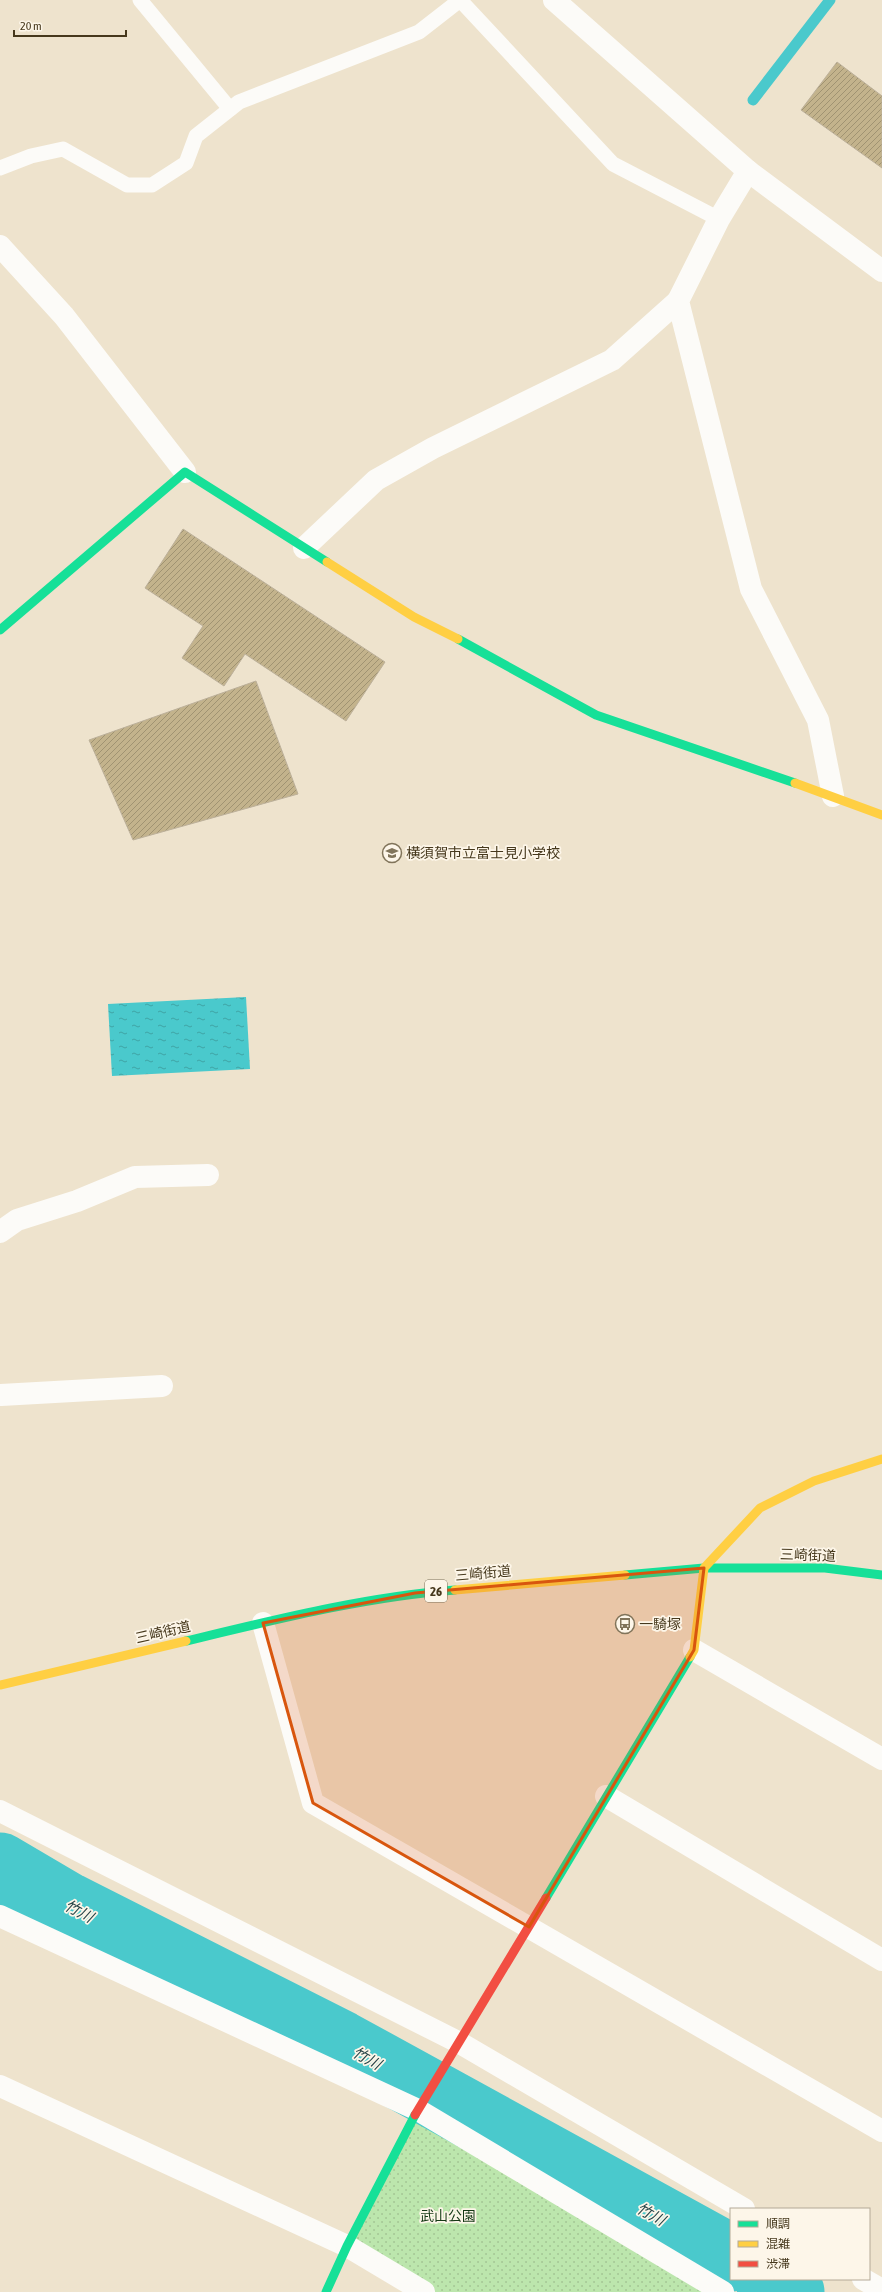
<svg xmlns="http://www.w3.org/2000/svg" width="882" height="2292" font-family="'Asap Condensed','Noto Sans JP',sans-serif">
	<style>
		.park { fill: url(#park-dots) }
		.water { fill: url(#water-ripples) }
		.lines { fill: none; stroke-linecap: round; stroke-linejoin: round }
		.stream { stroke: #4ac9cc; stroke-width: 11 }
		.river { stroke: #4ac9cc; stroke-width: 67 }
		.building { fill: url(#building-hatch); stroke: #bcb09a }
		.lane { stroke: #fcfbf8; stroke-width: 15 }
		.street { stroke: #fcfbf8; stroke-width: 22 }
		.fast { stroke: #16e098; stroke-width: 9 }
		.slow { stroke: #ffcf43; stroke-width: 9 }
		.jam { stroke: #f24e42; stroke-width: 9 }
		.marked { fill: #d8560e; fill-opacity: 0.2; stroke: #d8560e; stroke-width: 3; stroke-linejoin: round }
		.labels { text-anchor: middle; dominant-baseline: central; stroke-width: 3.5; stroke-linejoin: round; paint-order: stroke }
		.shield { fill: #fdf6e9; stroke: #7d715a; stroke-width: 1 }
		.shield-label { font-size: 13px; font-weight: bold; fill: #46381c }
		.poi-label { font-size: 14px; fill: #46381c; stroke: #fdf6e9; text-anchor: start }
		.street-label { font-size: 14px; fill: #46381c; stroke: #fdf6e9 }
		.park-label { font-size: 14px; fill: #153915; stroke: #fdf6e9 }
		.water-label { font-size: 15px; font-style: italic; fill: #274548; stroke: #fdf6e9 }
	</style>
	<defs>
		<pattern id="park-dots" width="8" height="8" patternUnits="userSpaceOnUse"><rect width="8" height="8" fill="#bce6ad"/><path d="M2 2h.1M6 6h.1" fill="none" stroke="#a3c694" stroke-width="1.8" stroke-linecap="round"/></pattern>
		<pattern id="water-ripples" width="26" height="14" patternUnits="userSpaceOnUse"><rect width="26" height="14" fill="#4ac9cc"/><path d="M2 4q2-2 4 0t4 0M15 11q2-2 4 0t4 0" fill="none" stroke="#3fa4a5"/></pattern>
		<pattern id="building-hatch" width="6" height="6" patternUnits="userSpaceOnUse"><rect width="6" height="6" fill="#c3b38c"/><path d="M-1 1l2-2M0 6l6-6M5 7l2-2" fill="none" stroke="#a09372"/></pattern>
	</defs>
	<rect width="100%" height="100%" fill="#eee3cd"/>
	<path class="park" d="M418 2110 723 2292H424L347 2246Z"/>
	<path class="water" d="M246 997 250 1069 112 1076 108 1004Z"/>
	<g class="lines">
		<path class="stream" d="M753 100 830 0"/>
		<g class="river">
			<path d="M0 1866 68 1906 341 2044 731 2258"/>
			<path d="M768 2279 791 2292"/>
		</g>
	</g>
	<g class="building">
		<path d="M837 62 882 96V168L801 110Z"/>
		<path d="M183 529 385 662 346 721 245 654 224 686 182 658 203 626 145 588Z"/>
		<path d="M256 681 298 794 133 840 89 740Z"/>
	</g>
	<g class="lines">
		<g class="lane">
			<path d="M140 0 230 109"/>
			<path d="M0 168 31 156 63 149 127 185H152L186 163 196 136 239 102 419 32 460 0 613 164 719 219"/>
		</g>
		<g class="street">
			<path d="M554 0 748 171 882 271"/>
			<path d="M748 171 719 219 678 301 751 589 818 720 833 796"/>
			<path d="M0 246 64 316 185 472"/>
			<path d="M304 548 376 480 433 448 612 360 678 301"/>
			<path d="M0 1232 17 1220 77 1201 135 1177 208 1175"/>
			<path d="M1 1395 162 1386"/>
			<path d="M263 1623 313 1803 882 2131"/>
			<path d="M694 1650 882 1759"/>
			<path d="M606 1796 882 1960"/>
			<path d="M0 1811 460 2043 744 2209"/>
			<path d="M0 1916 418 2110 723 2292"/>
			<path d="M0 2086 347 2246 424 2292"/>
			<path d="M863 2279 882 2290"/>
		</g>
		<g class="fast">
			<path d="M0 630 185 472 327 562"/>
			<path d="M458 639 596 715 795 783"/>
			<path d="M625 1575 704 1568H825L882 1575"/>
			<path d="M186 1641C274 1620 364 1597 455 1590"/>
			<path d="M546 1898 690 1657"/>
			<path d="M326 2292 347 2246 415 2115"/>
		</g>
		<g class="slow">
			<path d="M327 562 414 617 458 639"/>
			<path d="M795 783 882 815"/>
			<path d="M455 1590 625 1575"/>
			<path d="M690 1657 694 1650 704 1568 760 1508 814 1481 882 1459"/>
			<path d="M0 1685 186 1641"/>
		</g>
		<path class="jam" d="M415 2115 546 1898"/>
	</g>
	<path class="marked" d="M704 1568 694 1650 529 1927 313 1803 263 1623 415 1593Z"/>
	<defs>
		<g id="school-ring" transform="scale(1)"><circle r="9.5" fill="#fdf6e9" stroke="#81745a" stroke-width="1.5"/><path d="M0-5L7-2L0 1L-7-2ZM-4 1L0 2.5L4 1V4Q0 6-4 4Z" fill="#81745a"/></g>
		<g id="bus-ring" transform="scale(1)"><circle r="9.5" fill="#fdf6e9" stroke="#81745a" stroke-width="1.5"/><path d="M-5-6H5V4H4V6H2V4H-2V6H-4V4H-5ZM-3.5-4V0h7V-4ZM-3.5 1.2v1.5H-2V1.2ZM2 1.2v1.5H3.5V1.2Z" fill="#81745a"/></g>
	</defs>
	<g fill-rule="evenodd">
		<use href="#school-ring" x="392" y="853"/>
		<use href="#bus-ring" x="625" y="1624"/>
	</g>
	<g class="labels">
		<rect class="shield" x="425" y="1580" width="22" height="22" rx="3"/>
		<g class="shield-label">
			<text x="436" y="1591">26</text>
		</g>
		<g class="poi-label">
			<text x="406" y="853">横須賀市立富士見小学校</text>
			<text x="639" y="1624">一騎塚</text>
		</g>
		<g class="street-label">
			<text transform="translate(808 1555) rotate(2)">三崎街道</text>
			<text transform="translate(483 1573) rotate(-5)">三崎街道</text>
			<text transform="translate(163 1632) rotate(-13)">三崎街道</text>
		</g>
		<g class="park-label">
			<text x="448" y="2216">武山公園</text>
		</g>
		<g class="water-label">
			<text transform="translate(79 1911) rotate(28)">竹川</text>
			<text transform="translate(367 2058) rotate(29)">竹川</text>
			<text transform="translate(651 2214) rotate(29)">竹川</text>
		</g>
	</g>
	<rect x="730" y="2208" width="140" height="72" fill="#fdf6e9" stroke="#b4aa97"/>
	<rect x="738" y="2221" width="20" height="6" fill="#16e098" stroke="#b4aa97"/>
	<text x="766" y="2228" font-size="12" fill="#46381c">順調</text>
	<rect x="738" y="2241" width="20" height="6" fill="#ffcf43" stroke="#b4aa97"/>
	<text x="766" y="2248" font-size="12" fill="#46381c">混雑</text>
	<rect x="738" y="2261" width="20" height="6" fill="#f24e42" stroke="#b4aa97"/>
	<text x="766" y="2268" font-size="12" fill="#46381c">渋滞</text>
	<path d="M14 30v6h112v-6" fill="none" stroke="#46381c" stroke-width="2"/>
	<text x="20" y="30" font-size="12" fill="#46381c" stroke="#fdf6e9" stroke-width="3" paint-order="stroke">20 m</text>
</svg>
